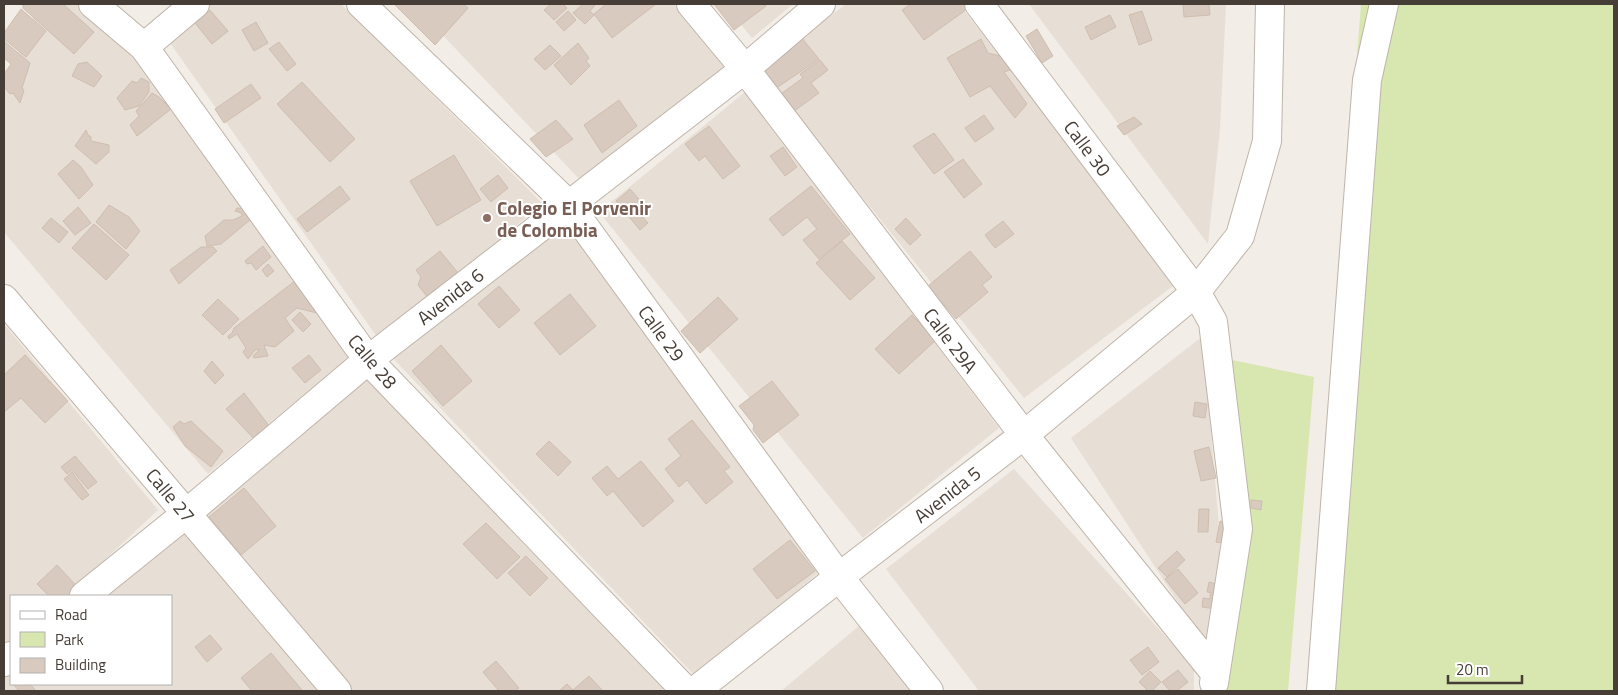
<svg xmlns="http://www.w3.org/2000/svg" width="1618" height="695" font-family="'Titillium Web',sans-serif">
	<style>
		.residential { fill: #e7ded5 }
		.green { fill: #d7e7af }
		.building { fill: #d8cabf; stroke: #cfbeaf }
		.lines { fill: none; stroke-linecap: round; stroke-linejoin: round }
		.minor-casing { stroke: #bfb4a9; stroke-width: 30 }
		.minor { stroke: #fff; stroke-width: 28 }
		.education-dot { fill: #8d6e63; stroke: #fff; stroke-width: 2 }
		.labels { text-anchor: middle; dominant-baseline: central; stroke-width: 4; stroke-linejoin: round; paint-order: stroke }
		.street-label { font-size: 19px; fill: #463d36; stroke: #fff }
		.education-label { font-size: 19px; font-weight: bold; fill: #785e54; stroke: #fff; text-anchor: start }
	</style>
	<rect width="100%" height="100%" fill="#f3ede7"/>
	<g class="residential">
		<path d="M39 4H76L152 75 349 357 208 474 4 232V78L11 68Z"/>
		<path d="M211 4H341L542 203 382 344 168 40Z"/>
		<path d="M413 4H674L728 67 584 184Z"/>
		<path d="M724 4H793L752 38Z"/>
		<path d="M846 4H959L1177 283 1024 398 760 70Z"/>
		<path d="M1029 4H1226L1220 129 1208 244Z"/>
		<path d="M745 92 999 428 863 538 599 212Z"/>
		<path d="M568 211 819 572 697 678 387 352Z"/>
		<path d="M4 324 158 510 66 596H11V647L4 654Z"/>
		<path d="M1203 336 1223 576 1206 645 1071 438Z"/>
		<path d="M372 375 669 683 661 691H343L196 515Z"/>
		<path d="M1014 469 1194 668V691H979L886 569Z"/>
		<path d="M186 524 328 691H4V677L11 671V684H171V596H100Z"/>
		<path d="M859 626 912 691H781Z"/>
	</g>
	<g class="green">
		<path d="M1361 4H1614V691H1308Z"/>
		<path d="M1227 359 1314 377 1288 691H1225Z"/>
	</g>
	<g class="building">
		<path d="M23 4H63L94 32 74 54 23 8Z"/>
		<path d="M394 4H463L468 8 435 45Z"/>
		<path d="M551 4H563L567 8 554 20 544 10Z"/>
		<path d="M583 4H596L590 11 594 15 585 24 573 13Z"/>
		<path d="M606 4H656L612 38 594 14Z"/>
		<path d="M714 4H764L766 6 734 30Z"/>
		<path d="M911 4H967L970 7 924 40 902 10Z"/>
		<path d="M1183 4H1209L1210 15 1184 17Z"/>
		<path d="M21 9 46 31 26 57 4 39V33Z"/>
		<path d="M210 10 228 31 212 44 195 23Z"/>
		<path d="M568 11 576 20 564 31 556 22Z"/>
		<path d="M1142 11 1152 40 1139 45 1129 15Z"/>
		<path d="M1110 15 1116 27 1091 40 1085 27Z"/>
		<path d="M256 22 268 43 254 51 242 30Z"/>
		<path d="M1037 29 1053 56 1042 63 1026 36Z"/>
		<path d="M801 37 819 59 772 91 760 70Z"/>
		<path d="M981 39 988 53 1012 59 1010 70 1004 72 1027 104 1015 118 990 86 970 97 947 58Z"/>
		<path d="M4 41 30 63 22 88 24 90 20 103 13 93 10 94 4 87V74L11 64 4 58Z"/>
		<path d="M279 42 296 64 287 71 269 49Z"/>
		<path d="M578 43 589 58 586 61 590 66 571 85 554 65Z"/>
		<path d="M550 45 561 56 545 70 534 59Z"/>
		<path d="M820 60 828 70 811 83 819 93 790 114 778 96 803 78 800 74Z"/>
		<path d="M87 62 102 76 94 87 72 76 78 64Z"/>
		<path d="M141 78 149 82V92L139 106 125 110 117 98 132 81 137 83Z"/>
		<path d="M302 82 355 139 330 162 277 104Z"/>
		<path d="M251 84 261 98 224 123 215 109Z"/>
		<path d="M152 93 159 97 171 109 137 136 130 125 139 116 136 111Z"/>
		<path d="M619 100 637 126 602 153 584 125Z"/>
		<path d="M984 115 994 129 975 142 965 128Z"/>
		<path d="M1134 117 1142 124 1124 135 1117 126Z"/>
		<path d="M556 120 573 139 546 157 530 139Z"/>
		<path d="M709 126 740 166 723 179 705 156 699 161 685 144Z"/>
		<path d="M86 130 88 135 91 137V141L109 145V152L96 164 75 146Z"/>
		<path d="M934 133 954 160 934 174 913 146Z"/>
		<path d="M783 147 797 167 785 176 770 156Z"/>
		<path d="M454 155 481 200 437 226 410 181Z"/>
		<path d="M963 159 982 184 964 198 944 172Z"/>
		<path d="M73 160 81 167 93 185 79 199 58 174Z"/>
		<path d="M498 175 508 188 491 202 480 189Z"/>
		<path d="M340 186 350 199 307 232 297 219Z"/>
		<path d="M811 186 850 234 819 259 803 240 817 229 807 217 783 236 769 219Z"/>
		<path d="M630 189 645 206 638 212 648 223 640 230 616 201Z"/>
		<path d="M109 205 129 217 140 231 126 249 96 222Z"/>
		<path d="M78 207 91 223 75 235 63 221Z"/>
		<path d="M237 208 250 209 253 220H250L221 244 207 246 205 236 224 220H233L242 216 241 213 235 211Z"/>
		<path d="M51 218 68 232 59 243 42 228Z"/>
		<path d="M906 218 921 235 910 245 895 229Z"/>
		<path d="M1003 221 1014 234 995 248 985 235Z"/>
		<path d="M94 224 129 255 106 280 72 248Z"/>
		<path d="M842 241 875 278 850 300 816 263Z"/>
		<path d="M263 246 271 257 256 270 251 263 247 264 245 261Z"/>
		<path d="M201 247H213L217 251 179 284 170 270Z"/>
		<path d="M440 251 464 280 433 304 418 285 421 277 416 270Z"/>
		<path d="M970 251 992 277 982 285 988 292 956 319 928 286Z"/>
		<path d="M268 264 274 271 267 277 262 270Z"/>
		<path d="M296 280 320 312 317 313 297 308 285 318 294 331 275 347 264 345 268 356 254 358 253 356 260 349 255 350 248 359 243 352 246 348 237 334 229 339 228 336 232 333 234 328Z"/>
		<path d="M499 286 520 310 499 328 478 304Z"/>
		<path d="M570 294 596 326 560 355 534 323Z"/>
		<path d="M718 297 738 319 700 353 681 331Z"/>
		<path d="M218 299 239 319 223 335 202 315Z"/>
		<path d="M300 312 311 324 303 332 292 320Z"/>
		<path d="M912 315 936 340 899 374 875 349Z"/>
		<path d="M441 345 472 381 443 406 412 371Z"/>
		<path d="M25 355 68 401 45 423 21 398 4 412V375Z"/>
		<path d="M309 355 321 370 305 383 292 368Z"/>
		<path d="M212 361 224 375 215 384 204 371Z"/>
		<path d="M772 381 799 415 763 443 753 430 754 425 739 406Z"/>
		<path d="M244 393 270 427 256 441 226 409Z"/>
		<path d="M1195 402 1207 404 1205 418 1193 416Z"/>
		<path d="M692 420 730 467 724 471 733 482 706 504 687 480 679 487 665 469 681 456 668 439Z"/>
		<path d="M180 421 184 424 191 421 223 451 211 467 185 446 173 427Z"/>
		<path d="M549 441 571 462 558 476 536 454Z"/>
		<path d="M1209 447 1216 478 1201 481 1194 451Z"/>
		<path d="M75 456 97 482 88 489 72 470 67 474 61 467Z"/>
		<path d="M641 461 674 501 643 527 613 491 607 496 592 478 607 466 618 479Z"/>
		<path d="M72 472 89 495 82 500 64 479Z"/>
		<path d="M244 488 276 526 241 555 209 517Z"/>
		<path d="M1251 500 1262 501 1261 510 1251 508Z"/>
		<path d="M1199 509H1209L1208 532H1198Z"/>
		<path d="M1220 521 1233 523 1229 544 1216 542Z"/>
		<path d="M486 523 520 557 497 579 463 544Z"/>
		<path d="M790 540 815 571 777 599 753 569Z"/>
		<path d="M1177 551 1185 560 1167 577 1158 568Z"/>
		<path d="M526 556 548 578 530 596 508 573Z"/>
		<path d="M57 565 83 593 79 596H49L37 584Z"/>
		<path d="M1178 569 1198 593 1185 604 1165 579Z"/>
		<path d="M1209 582 1224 586 1222 595 1207 592Z"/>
		<path d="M1210 594 1219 596 1216 609 1202 607 1203 598 1210 599Z"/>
		<path d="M210 635 222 649 207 662 195 647Z"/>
		<path d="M1148 647 1159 662 1142 675 1130 660Z"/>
		<path d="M271 653 302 690 300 691H252L241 678Z"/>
		<path d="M496 661 519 688 515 691H499L483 672Z"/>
		<path d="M1178 670 1188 682 1177 691H1170L1162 682Z"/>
		<path d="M1150 671 1161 682 1152 691H1148L1139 682Z"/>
		<path d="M589 676 603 691H559L567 684 573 690Z"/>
		<path d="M13 684H30L36 691H19Z"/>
	</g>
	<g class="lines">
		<g class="minor-casing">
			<g id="minor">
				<path d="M93 4 144 47 368 360 686 691"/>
				<path d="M361 4 568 204 839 577 929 691"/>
				<path d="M691 4 745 69 1024 435 1215 673"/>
				<path d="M144 47 195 4"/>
				<path d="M4 299 337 691"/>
				<path d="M84 596 187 513 368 360 745 69 821 4"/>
				<path d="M4 662 11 656"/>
				<path d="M1214 683 1238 529 1213 322 1196 292 1240 236 1267 141 1270 4"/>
				<path d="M695 691 839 577 1024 435 1196 292 979 4"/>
				<path d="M1321 691 1367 80 1384 4"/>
			</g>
		</g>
		<use href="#minor" class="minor"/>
	</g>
	<circle class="education-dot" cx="487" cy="218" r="5"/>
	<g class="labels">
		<g class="street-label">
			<text transform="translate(1088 148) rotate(53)">Calle 30</text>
			<text transform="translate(450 296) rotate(-38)">Avenida 6</text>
			<text transform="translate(662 333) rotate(54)">Calle 29</text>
			<text transform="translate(951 340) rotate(53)">Calle 29A</text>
			<text transform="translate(373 361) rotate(50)">Calle 28</text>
			<text transform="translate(947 494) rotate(-38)">Avenida 5</text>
			<text transform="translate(171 495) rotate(50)">Calle 27</text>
		</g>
		<g class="education-label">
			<text x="497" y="207">Colegio El Porvenir<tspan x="497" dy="22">de Colombia</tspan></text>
		</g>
	</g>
	<rect width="1618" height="695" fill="none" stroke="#463d36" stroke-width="10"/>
	<rect x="10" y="595" width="162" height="90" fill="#ffffff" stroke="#b5b1af"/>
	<rect x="20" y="611" width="25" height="8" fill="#ffffff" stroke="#b5b1af"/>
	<text x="55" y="620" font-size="15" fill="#463d36">Road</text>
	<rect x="20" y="632" width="25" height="15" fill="#d7e7af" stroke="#b5b1af"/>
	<text x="55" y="645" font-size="15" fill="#463d36">Park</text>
	<rect x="20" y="658" width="25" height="15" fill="#d8cabf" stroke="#b5b1af"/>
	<text x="55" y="670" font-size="15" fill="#463d36">Building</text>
	<path d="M1448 675v8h74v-8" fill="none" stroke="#463d36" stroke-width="2.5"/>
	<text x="1456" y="675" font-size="15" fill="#463d36" stroke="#ffffff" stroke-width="4" paint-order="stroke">20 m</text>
</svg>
